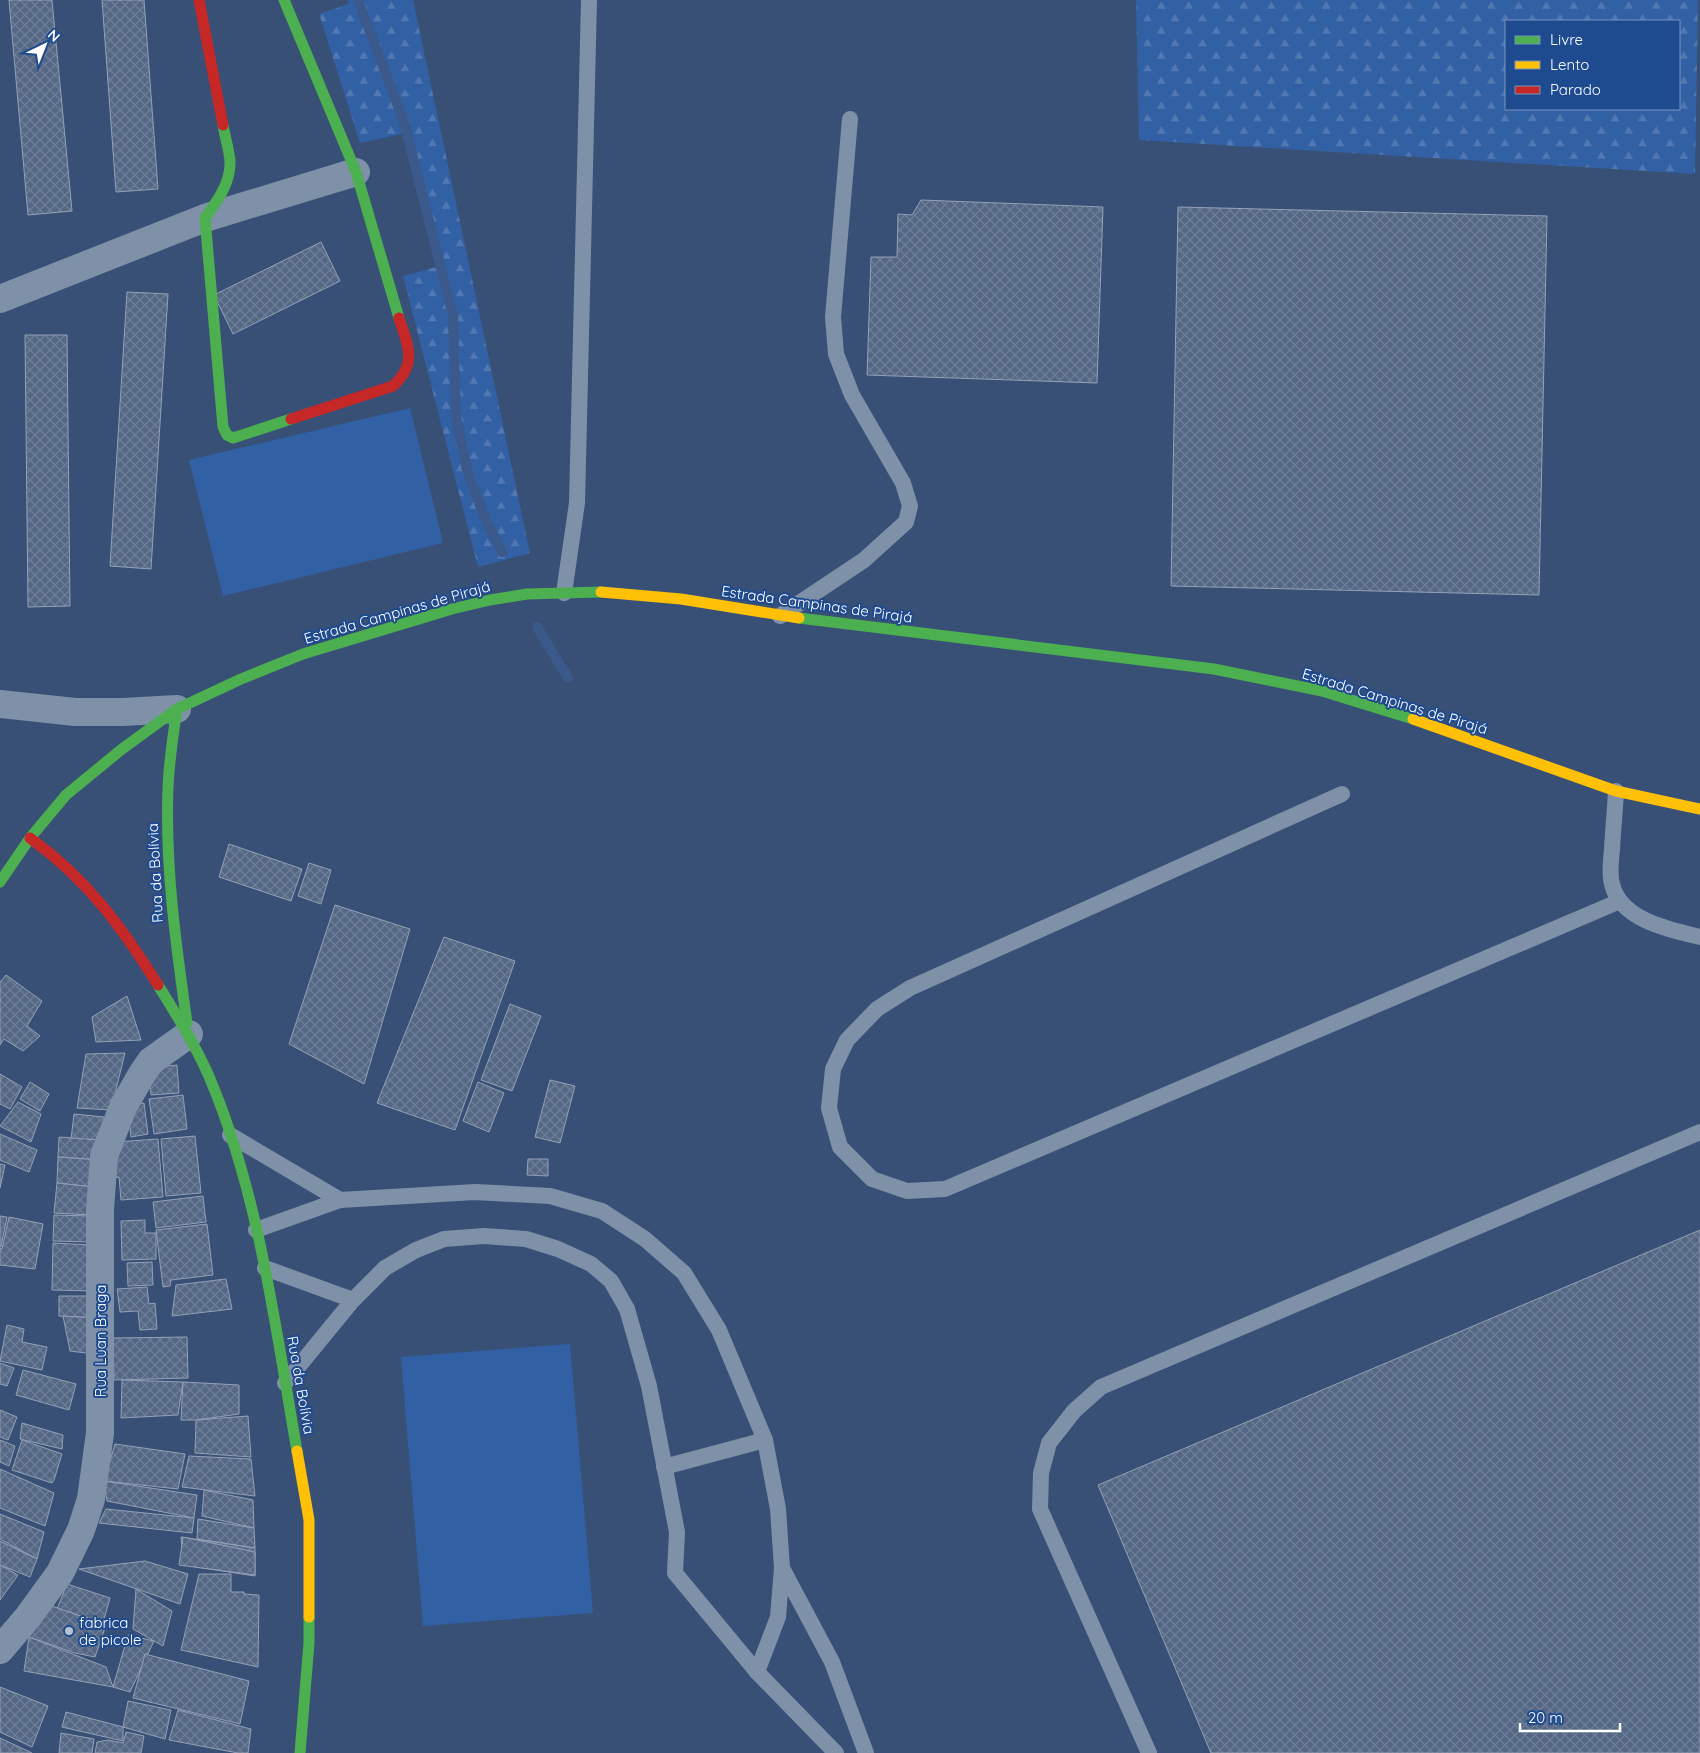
<svg xmlns="http://www.w3.org/2000/svg" width="1700" height="1753" font-family="Quicksand,sans-serif">
	<style>
		.forest { fill: url(#forest-firs); fill-rule: evenodd }
		.pitch { fill: #3260a5 }
		.lines { fill: none; stroke-linecap: round; stroke-linejoin: round }
		.stream { stroke: #3b5a8b; stroke-width: 10 }
		.building { fill: url(#building-cross-hatch); stroke: #94a1b6 }
		.lane { stroke: #7f91a8; stroke-width: 16 }
		.street { stroke: #7f91a8; stroke-width: 28 }
		.fast { stroke: #4caf50; stroke-width: 11 }
		.slow { stroke: #ffc107; stroke-width: 11 }
		.jam { stroke: #c62828; stroke-width: 11 }
		.poi-dot { fill: #b9c2cf; stroke: #1e4a8f; stroke-width: 2 }
		.labels { text-anchor: middle; dominant-baseline: central; stroke-width: 4; stroke-linejoin: round; paint-order: stroke }
		.street-label { font-size: 15px; fill: #fff; stroke: #1e4a8f }
		.poi-label { font-size: 15px; fill: #fff; stroke: #1e4a8f; text-anchor: start }
	</style>
	<defs>
		<pattern id="forest-firs" width="22" height="20" patternUnits="userSpaceOnUse" patternTransform="scale(1.25)"><rect width="22" height="20" fill="#3260a5"/><path d="M5 1l3.5 6h-7zM16 11l3.5 6h-7z" fill="#5178b2"/></pattern>
		<pattern id="building-cross-hatch" width="8" height="8" patternUnits="userSpaceOnUse" patternTransform="scale(1.25)"><rect width="8" height="8" fill="#546785"/><path d="M0 0l8 8M0 8l8-8" fill="none" stroke="#6e7e97"/></pattern>
	</defs>
	<rect width="100%" height="100%" fill="#385075"/>
	<g class="forest">
		<path d="M348 0H413L530 553 478 567 403 276 440 266 402 134 360 143 319 14 349 4Z"/>
		<path d="M1136 0H1698L1695 174 1139 140ZM1679 21V109H1506V21Z"/>
	</g>
	<g class="pitch">
		<path d="M410 408 443 543 223 596 189 460Z"/>
		<path d="M570 1344 593 1613 423 1626 401 1357Z"/>
	</g>
	<g class="lines">
		<g class="stream">
			<path d="M358 0 403 119 453 315 456 417 467 470 485 518 502 552"/>
			<path d="M537 627 568 678"/>
		</g>
	</g>
	<g class="building">
		<path d="M9 0H52L72 211 28 215Z"/>
		<path d="M102 0H144L158 189 116 192Z"/>
		<path d="M921 200 1103 207 1097 383 867 375 871 257H897L898 214 912 215Z"/>
		<path d="M1178 207 1547 216 1539 595 1171 586Z"/>
		<path d="M321 242 340 281 233 334 214 295Z"/>
		<path d="M127 292 168 294 151 569 110 566Z"/>
		<path d="M25 335H67L70 606 28 607Z"/>
		<path d="M229 844 302 869 291 901 219 877Z"/>
		<path d="M309 863 331 870 321 904 298 896Z"/>
		<path d="M335 905 410 929 364 1084 289 1044Z"/>
		<path d="M444 937 515 961 455 1130 377 1103Z"/>
		<path d="M6 975 42 1001 27 1026 40 1036 23 1051 4 1039 0 1045V982Z"/>
		<path d="M127 996 141 1040 96 1042 92 1017Z"/>
		<path d="M510 1004 541 1016 512 1091 481 1080Z"/>
		<path d="M125 1053 111 1110 77 1108 86 1054Z"/>
		<path d="M177 1065 179 1093 151 1095 148 1068Z"/>
		<path d="M0 1074 22 1087 10 1109 0 1104Z"/>
		<path d="M550 1080 575 1086 560 1143 535 1137Z"/>
		<path d="M30 1082 49 1094 40 1111 20 1099Z"/>
		<path d="M478 1082 504 1093 489 1132 463 1121Z"/>
		<path d="M183 1095 187 1129 154 1134 149 1099Z"/>
		<path d="M18 1102 41 1114 31 1142 0 1126Z"/>
		<path d="M144 1103 148 1134 131 1137 127 1106Z"/>
		<path d="M74 1114 104 1117 100 1140 71 1139Z"/>
		<path d="M0 1134 37 1150 29 1172 0 1160Z"/>
		<path d="M195 1136 201 1193 166 1196 161 1139Z"/>
		<path d="M59 1137 100 1140 99 1160 58 1157Z"/>
		<path d="M158 1139 163 1197 121 1200 119 1177 114 1178 116 1142Z"/>
		<path d="M58 1157 99 1160 94 1187 57 1183Z"/>
		<path d="M528 1159H548V1176L527 1175Z"/>
		<path d="M0 1164 5 1165 0 1188Z"/>
		<path d="M57 1183 94 1187 92 1215 54 1213Z"/>
		<path d="M203 1196 206 1222 156 1228 153 1202Z"/>
		<path d="M54 1215 92 1216 91 1242 53 1241Z"/>
		<path d="M0 1216 7 1217 1 1247H0Z"/>
		<path d="M9 1217 43 1224 35 1269 0 1265V1248L2 1249Z"/>
		<path d="M145 1220V1233H156V1259L122 1260 121 1221Z"/>
		<path d="M207 1224 213 1275 171 1280 170 1286 163 1287 156 1230Z"/>
		<path d="M1700 1230V1753H1211L1098 1485Z"/>
		<path d="M53 1243 92 1245 91 1291 52 1290Z"/>
		<path d="M152 1262 153 1285 128 1286 127 1263Z"/>
		<path d="M226 1279 232 1309 172 1316 176 1285Z"/>
		<path d="M147 1287 149 1304 155 1303 157 1329 140 1330 138 1311 120 1312 117 1289Z"/>
		<path d="M59 1296H95L97 1318 59 1316Z"/>
		<path d="M63 1316 97 1318 94 1354 70 1351Z"/>
		<path d="M7 1325 24 1329 22 1342 47 1347 42 1370 0 1361Z"/>
		<path d="M187 1337 188 1378 114 1380 113 1338Z"/>
		<path d="M0 1363 14 1368 7 1386 0 1384Z"/>
		<path d="M23 1370 76 1384 69 1410 16 1395Z"/>
		<path d="M122 1380 183 1382 178 1415 121 1418Z"/>
		<path d="M183 1382 239 1385V1414L196 1420H181Z"/>
		<path d="M0 1410 17 1417 8 1440 0 1437Z"/>
		<path d="M248 1416 251 1457 195 1453 196 1420Z"/>
		<path d="M22 1423 63 1435 62 1449 20 1439Z"/>
		<path d="M0 1440 15 1446 9 1466 0 1462Z"/>
		<path d="M22 1440 62 1454 54 1480 52 1483 12 1470Z"/>
		<path d="M115 1444 185 1454 178 1489 104 1481Z"/>
		<path d="M189 1456 251 1459 255 1496 182 1487Z"/>
		<path d="M0 1469 54 1493 45 1526 0 1508Z"/>
		<path d="M104 1481 197 1495 194 1518 107 1501Z"/>
		<path d="M204 1490 253 1500 254 1528 202 1516Z"/>
		<path d="M106 1509 194 1518 192 1533 99 1523Z"/>
		<path d="M0 1514 44 1532 37 1559 0 1539Z"/>
		<path d="M198 1519 254 1528 255 1548 197 1539Z"/>
		<path d="M181 1537 255 1548V1576L183 1565Z"/>
		<path d="M183 1537 255 1552V1575L179 1565Z"/>
		<path d="M0 1541 37 1559 30 1577 0 1565Z"/>
		<path d="M145 1561 188 1574 180 1604 79 1569Z"/>
		<path d="M0 1565 18 1575 0 1600Z"/>
		<path d="M199 1574H231V1592H244V1594L259 1595 258 1667 181 1650Z"/>
		<path d="M67 1584 110 1598 103 1623 57 1609Z"/>
		<path d="M136 1589 172 1611 163 1646 133 1629Z"/>
		<path d="M49 1605 106 1625 95 1657 75 1653 29 1637Z"/>
		<path d="M128 1635 154 1641 130 1692 113 1687Z"/>
		<path d="M29 1637 106 1667 113 1687 24 1671Z"/>
		<path d="M145 1654 249 1681 240 1724 133 1698Z"/>
		<path d="M0 1687 48 1706 32 1747 0 1732Z"/>
		<path d="M128 1701 171 1710 165 1739 123 1727Z"/>
		<path d="M178 1710 251 1729 248 1753H238L169 1740Z"/>
		<path d="M66 1712 123 1727V1741L62 1727Z"/>
		<path d="M126 1732 144 1736 141 1753H95L97 1742 108 1740 123 1743Z"/>
		<path d="M61 1733 94 1739 92 1753H59Z"/>
		<path d="M0 1738 32 1753H0Z"/>
	</g>
	<g class="lines">
		<g class="lane">
			<path d="M564 593 577 503 589 0"/>
			<path d="M780 616 864 560 906 522 910 506 903 483 852 395 836 354 833 317 850 119"/>
			<path d="M1616 791C1615 811 1613 830 1612 849 1611 860 1609 874 1612 884 1620 920 1670 930 1700 937"/>
			<path d="M1342 794 910 988 877 1009 847 1040 833 1069 829 1108 840 1147 872 1179 907 1191 945 1189 1620 901"/>
			<path d="M230 1135 340 1200"/>
			<path d="M256 1230 340 1200 475 1192 550 1196 602 1211 645 1239 684 1273 719 1330 765 1440 778 1509 782 1568 778 1617 757 1672"/>
			<path d="M265 1268 353 1300"/>
			<path d="M285 1383 353 1300 385 1268 416 1250 444 1239 484 1236 526 1239 558 1249 591 1264 611 1281 627 1309 649 1386 677 1532 675 1573 757 1672 836 1753"/>
			<path d="M664 1467 765 1440"/>
			<path d="M782 1568 832 1662 866 1753"/>
			<path d="M1149 1753 1040 1509 1041 1473 1049 1443 1074 1411 1101 1387 1700 1132"/>
		</g>
		<g class="street">
			<path d="M0 299 205 218 356 172"/>
			<path d="M0 704 75 712H123L177 709"/>
			<path d="M0 1650 28 1617 60 1573 81 1530 91 1499 100 1433V1209L104 1156 123 1107 142 1074 151 1061 189 1034"/>
		</g>
		<g class="fast">
			<path d="M284 0 356 172 399 318"/>
			<path d="M223 125C225 137 229 149 230 161 231 183 217 201 205 218L223 427 227 435 233 438 291 419"/>
			<path d="M799 618 1214 669 1322 691 1413 719"/>
			<path d="M177 709C173 735 169 762 168 788 165 867 176 945 187 1023"/>
			<path d="M0 882 30 838 66 795 122 749 177 709 241 679 303 654 452 609 490 600 527 594 601 592"/>
			<path d="M158 985C176 1014 194 1043 208 1074 259 1193 275 1325 297 1451"/>
			<path d="M300 1753 309 1643V1617"/>
		</g>
		<g class="slow">
			<path d="M601 592 681 599 799 618"/>
			<path d="M1413 719 1616 791 1700 809"/>
			<path d="M297 1451 309 1520V1617"/>
		</g>
		<g class="jam">
			<path d="M199 0 223 125"/>
			<path d="M291 419 393 386C418 363 408 346 399 318"/>
			<path d="M30 838C87 879 121 926 158 985"/>
		</g>
	</g>
	<circle class="poi-dot" cx="69" cy="1631" r="5"/>
	<g class="labels">
		<g class="street-label">
			<text transform="translate(817 604) rotate(8)">Estrada Campinas de Pirajá</text>
			<text transform="translate(397 612) rotate(-16)">Estrada Campinas de Pirajá</text>
			<text transform="translate(1395 701) rotate(17)">Estrada Campinas de Pirajá</text>
			<text transform="translate(155 873) rotate(-93)">Rua da Bolívia</text>
			<text transform="translate(100 1341) rotate(-90)">Rua Luan Braga</text>
			<text transform="translate(301 1385) rotate(80)">Rua da Bolívia</text>
		</g>
		<g class="poi-label">
			<text x="79" y="1622">fabrica<tspan x="79" dy="17">de picole</tspan></text>
		</g>
	</g>
	<rect x="1505" y="20" width="175" height="90" fill="#1e4a8f" stroke="#7892bc"/>
	<rect x="1515" y="36" width="25" height="8" fill="#4caf50" stroke="#7892bc"/>
	<text x="1550" y="45" font-size="15" fill="#ffffff">Livre</text>
	<rect x="1515" y="61" width="25" height="8" fill="#ffc107" stroke="#7892bc"/>
	<text x="1550" y="70" font-size="15" fill="#ffffff">Lento</text>
	<rect x="1515" y="86" width="25" height="8" fill="#c62828" stroke="#7892bc"/>
	<text x="1550" y="95" font-size="15" fill="#ffffff">Parado</text>
	<g transform="translate(45 45) rotate(43)" stroke="#1e4a8f" stroke-width="4" paint-order="stroke">
	<path d="M0-4L9 19L0 12L-9 19Z" fill="#ffffff"/>
	<text y="-8" font-size="14" font-weight="bold" text-anchor="middle" fill="#ffffff">N</text>
	</g>
	<path d="M1520 1723v8h100v-8" fill="none" stroke="#ffffff" stroke-width="2.5"/>
	<text x="1528" y="1723" font-size="15" fill="#ffffff" stroke="#1e4a8f" stroke-width="4" paint-order="stroke">20 m</text>
</svg>
